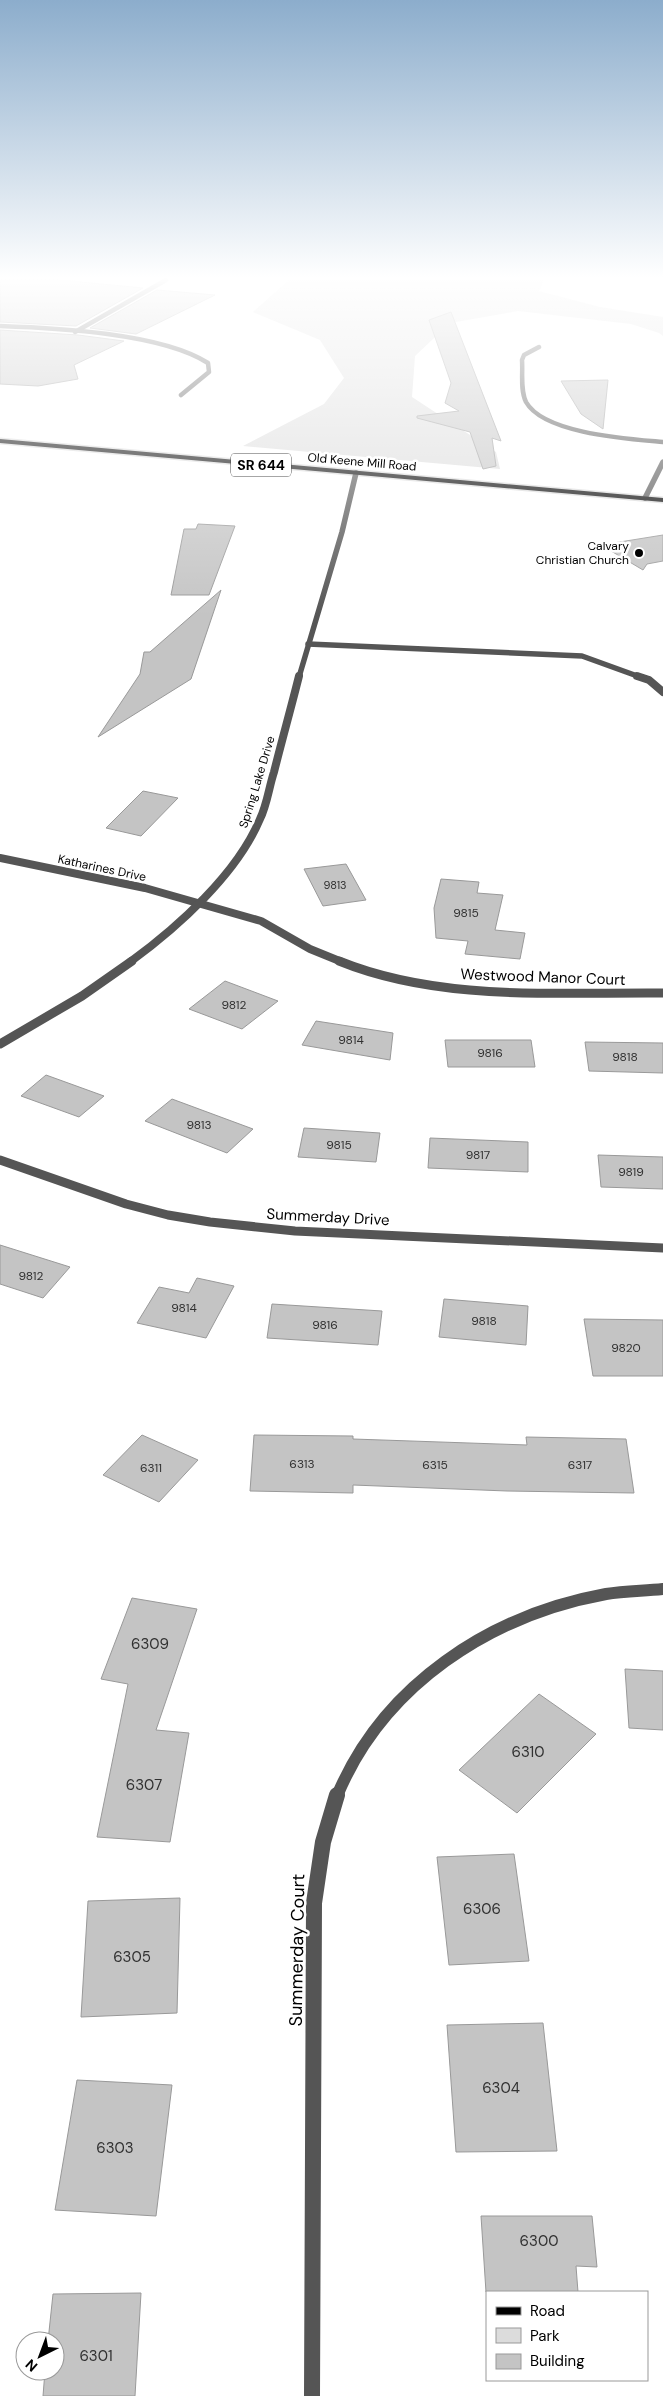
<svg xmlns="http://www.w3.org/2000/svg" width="663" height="2396" font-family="'DM Sans',sans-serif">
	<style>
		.green { fill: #dcdcdc }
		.building { fill: #c4c4c4; stroke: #999 }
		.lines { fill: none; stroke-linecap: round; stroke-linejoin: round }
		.primary-casing { stroke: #dbdbdb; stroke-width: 3 }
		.minor-far5 { stroke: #555; stroke-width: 4.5 }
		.minor-far4 { stroke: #555; stroke-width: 5.5 }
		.minor-far3 { stroke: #555; stroke-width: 8 }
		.minor-far2 { stroke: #555; stroke-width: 9 }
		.minor-far1 { stroke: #555; stroke-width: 12 }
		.minor { stroke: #555; stroke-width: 16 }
		.primary { fill: #000; fill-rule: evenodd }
		.poi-dot { fill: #000; stroke: #fff; stroke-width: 2 }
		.labels { text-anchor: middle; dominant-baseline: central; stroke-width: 5; stroke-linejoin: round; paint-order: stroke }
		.far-number-label { font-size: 11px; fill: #313131 }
		.far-street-label { font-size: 12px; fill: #000; stroke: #fff }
		.far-poi-label { font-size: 12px; fill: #000; stroke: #fff; text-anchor: end }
		.number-label { font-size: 12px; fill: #313131 }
		.shield { fill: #fff; stroke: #4c4c4c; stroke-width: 1 }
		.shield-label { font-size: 14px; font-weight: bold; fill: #000 }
		.street-label { font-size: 15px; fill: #000; stroke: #fff }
		.near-number-label { font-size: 15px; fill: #313131 }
		.near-street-label { font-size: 18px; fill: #000; stroke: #fff }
	</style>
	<rect width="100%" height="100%" fill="#fff"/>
	<path class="green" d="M289 280H544L539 291 600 307 663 317V336L659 333 631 324 518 311 450 323 415 356 412 397 496 452 500 469 243 446 324 404 344 378 320 340 253 312Z"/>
	<g class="building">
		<path d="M0 280H60L143 288 76 326 0 322Z"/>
		<path d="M157 290 215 295 136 334 90 328Z"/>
		<path d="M451 312 501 441 492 438 496 466 483 469 470 432 417 418V416L459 411 445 403 451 383 429 320Z"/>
		<path d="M0 330 78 335 124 341 74 365 78 379 38 386 0 384Z"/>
		<path d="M608 380 603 429 581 414 561 381Z"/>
		<path d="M198 524 235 526 209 595H171L184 529H196Z"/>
		<path d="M663 535V561L647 564 643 570 601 545Z"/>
		<path d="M221 590 191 679 98 737 140 674 144 652H150Z"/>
		<path d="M143 791 178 798 141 836 106 828Z"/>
		<path d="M346 864 366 900 323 906 304 869Z"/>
		<path d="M441 879 479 882 477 893 503 895 495 930 525 933 520 959 465 954 468 941 436 938 434 908Z"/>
		<path d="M225 981 278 1001 242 1029 189 1009Z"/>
		<path d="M316 1021 393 1033 390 1060 302 1045Z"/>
		<path d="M445 1040H531L535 1067H448Z"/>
		<path d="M585 1042 663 1043V1073L589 1071Z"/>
		<path d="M46 1075 104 1096 79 1117 21 1096Z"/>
		<path d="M172 1099 253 1129 227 1153 145 1121Z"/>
		<path d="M304 1128 380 1133 376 1162 298 1157Z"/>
		<path d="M430 1138 528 1142V1172L428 1168Z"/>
		<path d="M598 1155 663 1157V1189L601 1187Z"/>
		<path d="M0 1245 70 1267 43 1298 0 1284Z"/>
		<path d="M197 1278 234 1286 206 1338 137 1323 159 1287 189 1293Z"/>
		<path d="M444 1299 528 1306 526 1345 439 1337Z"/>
		<path d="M272 1304 382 1311 378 1345 267 1338Z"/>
		<path d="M584 1319 663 1320V1376H593Z"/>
		<path d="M142 1435 198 1460 159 1502 103 1475Z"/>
		<path d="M254 1435 353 1436V1439L527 1445 526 1437 626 1439 634 1493 507 1491 353 1485V1493L250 1491Z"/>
		<path d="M132 1598 197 1609 156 1730 189 1733 170 1842 97 1837 128 1684 101 1679Z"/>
		<path d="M625 1669 663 1671V1730L629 1728Z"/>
		<path d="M539 1694 596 1734 517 1813 459 1770Z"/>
		<path d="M514 1854 529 1961 449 1965 437 1857Z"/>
		<path d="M180 1898 177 2013 81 2017 88 1901Z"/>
		<path d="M543 2023 557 2151 456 2152 447 2025Z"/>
		<path d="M77 2080 172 2085 156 2216 55 2210Z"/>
		<path d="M481 2216H592L597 2267 576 2266 578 2292H486Z"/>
		<path d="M141 2293 135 2396H43L45 2371H55V2341H48L53 2294Z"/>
	</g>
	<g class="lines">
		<g class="primary-casing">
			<path id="primary" d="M0 439 663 498V502L0 443Z"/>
		</g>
		<g class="minor-far5">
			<path d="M0 326C56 328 161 333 208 363L209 372 181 395"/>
			<path d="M75 332 166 280"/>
			<path d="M539 347 524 355 522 360C523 373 520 390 526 402 544 434 630 439 663 442"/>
		</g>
		<g class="minor-far4">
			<path d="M645 498 663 462"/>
			<path d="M308 644 582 656 640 677"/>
			<path d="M299 677 342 532 356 473"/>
		</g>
		<g class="minor-far3">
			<path d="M637 676 649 680 663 692"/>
			<path d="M0 858 145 888 261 921 310 949 342 962"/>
			<path d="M130 962C178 927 237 874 260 819 267 805 269 787 274 772 282 740 291 708 299 676"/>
		</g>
		<g class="minor-far2">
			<path d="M339 961C440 1002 556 992 663 993"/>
			<path d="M0 1044 82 996 132 961"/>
			<path d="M0 1160 126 1204 168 1215 210 1222 295 1231 663 1248"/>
		</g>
		<path class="minor-far1" d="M337 1796C383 1685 490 1615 606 1594 625 1591 644 1591 663 1589"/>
		<path class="minor" d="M312 2396 314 1903 323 1842 337 1795"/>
		<use href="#primary" class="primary"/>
	</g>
	<linearGradient id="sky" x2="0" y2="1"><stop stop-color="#8cadcc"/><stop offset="0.45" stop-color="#fff"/><stop offset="1" stop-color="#fff" stop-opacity="0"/></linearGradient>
	<rect width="663" height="616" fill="url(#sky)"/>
	<circle class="poi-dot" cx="639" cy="553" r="5"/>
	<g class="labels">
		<g class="far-number-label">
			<text x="335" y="885">9813</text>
		</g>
		<g class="far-street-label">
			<text transform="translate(362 462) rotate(5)">Old Keene Mill Road</text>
			<text transform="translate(257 782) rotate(-73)">Spring Lake Drive</text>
			<text transform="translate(102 868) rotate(12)">Katharines Drive</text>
		</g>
		<g class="far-poi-label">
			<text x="629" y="546">Calvary<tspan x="629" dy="14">Christian Church</tspan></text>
		</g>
		<g class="number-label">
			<text x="466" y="913">9815</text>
			<text x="234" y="1005">9812</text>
			<text x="351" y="1040">9814</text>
			<text x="490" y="1053">9816</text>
			<text x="625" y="1057">9818</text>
			<text x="199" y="1125">9813</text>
			<text x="339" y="1145">9815</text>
			<text x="478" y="1155">9817</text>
			<text x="631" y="1172">9819</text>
			<text x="31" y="1276">9812</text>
			<text x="184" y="1308">9814</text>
			<text x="484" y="1321">9818</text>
			<text x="325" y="1325">9816</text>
			<text x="626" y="1348">9820</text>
			<text x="302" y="1464">6313</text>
			<text x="435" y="1465">6315</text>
			<text x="580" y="1465">6317</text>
			<text x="151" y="1468">6311</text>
		</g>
		<rect class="shield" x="231" y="453.5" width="60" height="23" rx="4"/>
		<g class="shield-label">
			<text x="261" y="465">SR 644</text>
		</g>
		<g class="street-label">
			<text transform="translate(543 977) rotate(2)">Westwood Manor Court</text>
			<text transform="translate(328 1217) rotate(3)">Summerday Drive</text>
		</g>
		<g class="near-number-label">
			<text x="150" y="1644">6309</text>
			<text x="528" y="1752">6310</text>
			<text x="144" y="1785">6307</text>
			<text x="482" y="1909">6306</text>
			<text x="132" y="1957">6305</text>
			<text x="501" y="2088">6304</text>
			<text x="115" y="2148">6303</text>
			<text x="539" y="2241">6300</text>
			<text x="96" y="2356">6301</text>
		</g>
		<g class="near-street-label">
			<text transform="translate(297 1950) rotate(-89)">Summerday Court</text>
		</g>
	</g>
	<rect x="486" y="2291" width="162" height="90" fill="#ffffff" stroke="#999999"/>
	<rect x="496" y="2307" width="25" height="8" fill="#000000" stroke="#999999"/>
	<text x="530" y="2316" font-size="15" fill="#000000">Road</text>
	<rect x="496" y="2328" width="25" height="15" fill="#dcdcdc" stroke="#999999"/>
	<text x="530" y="2341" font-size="15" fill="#000000">Park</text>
	<rect x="496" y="2354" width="25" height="15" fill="#c4c4c4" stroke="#999999"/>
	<text x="530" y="2366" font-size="15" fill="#000000">Building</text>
	<g transform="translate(40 2356) rotate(222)"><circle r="24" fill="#ffffff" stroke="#999999"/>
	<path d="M0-4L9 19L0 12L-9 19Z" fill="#000000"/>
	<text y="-8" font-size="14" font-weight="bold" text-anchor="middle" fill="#000000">N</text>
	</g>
</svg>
